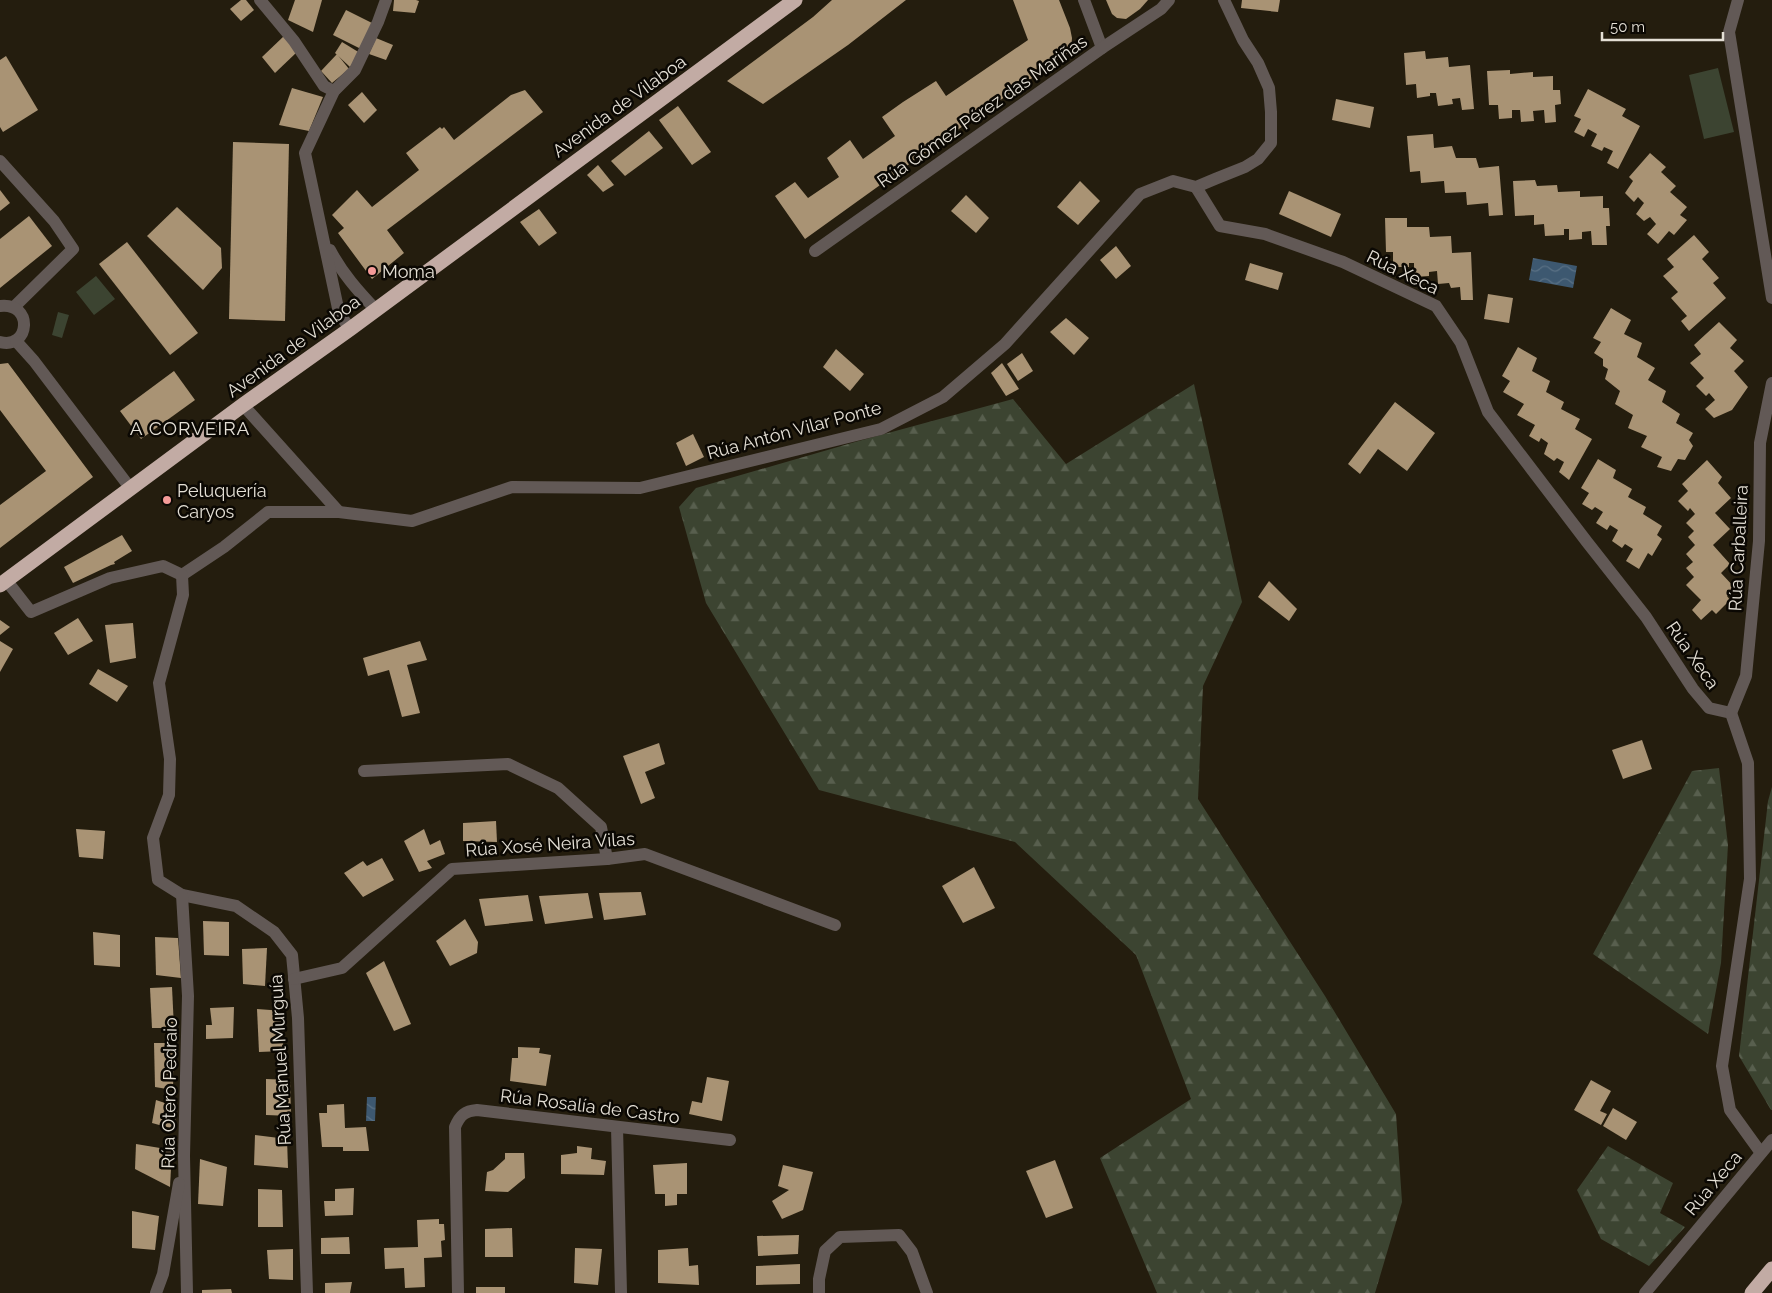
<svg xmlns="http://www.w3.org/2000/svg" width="1772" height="1293" font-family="Raleway,sans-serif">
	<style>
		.forest { fill: url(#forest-firs) }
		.park { fill: #3c4431 }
		.water { fill: url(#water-waves) }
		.building { fill: #a99374 }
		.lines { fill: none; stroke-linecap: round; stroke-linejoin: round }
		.minor { stroke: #625956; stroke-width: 12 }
		.highway { stroke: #c2aba4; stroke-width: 15 }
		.poi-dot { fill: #f59b98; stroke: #0b0803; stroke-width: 2 }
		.labels { text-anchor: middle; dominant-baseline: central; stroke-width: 5; stroke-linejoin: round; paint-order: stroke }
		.street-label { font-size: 18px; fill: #e4dfd5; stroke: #0b0803 }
		.poi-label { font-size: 18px; fill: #e4dfd5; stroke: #0b0803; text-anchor: start }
		.neighbourhood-label { font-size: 19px; letter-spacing: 1px; fill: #e4dfd5; stroke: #0b0803 }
	</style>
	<defs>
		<pattern id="forest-firs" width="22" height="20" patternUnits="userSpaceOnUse" patternTransform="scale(1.25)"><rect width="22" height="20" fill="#3c4431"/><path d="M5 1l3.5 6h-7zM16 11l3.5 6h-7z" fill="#585f4e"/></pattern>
		<pattern id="water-waves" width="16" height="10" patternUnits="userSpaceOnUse" patternTransform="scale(1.25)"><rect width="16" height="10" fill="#3d5870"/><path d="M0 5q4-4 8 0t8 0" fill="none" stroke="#597084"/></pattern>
	</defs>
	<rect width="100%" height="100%" fill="#241d0e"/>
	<g class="forest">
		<path d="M1194 384 1242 602 1203 686 1198 799 1325 996 1396 1114 1402 1202 1375 1293H1157L1100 1158 1191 1099 1136 955 1015 842 819 790 706 603 679 507 696 488 855 442 1013 399 1066 464Z"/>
		<path d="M1719 768 1728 845 1721 963 1708 1034 1593 954 1692 771Z"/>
		<path d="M1772 787V1110H1771L1739 1056 1768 801Z"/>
		<path d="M1608 1146 1673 1183 1660 1213 1685 1227 1649 1266 1601 1239 1577 1190Z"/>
	</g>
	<g class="park">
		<path d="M1718 68 1734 132 1704 139 1689 75Z"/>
		<path d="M96 276 115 299 94 315 76 292Z"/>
		<path d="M58 312 69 315 62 338 52 335Z"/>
	</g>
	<g class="water">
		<path d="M1533 258 1577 266 1573 288 1529 280Z"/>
		<path d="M367 1097H376L375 1121H366Z"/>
	</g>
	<g class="building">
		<path d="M241 0H246L254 10 241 21 230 9Z"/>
		<path d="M295 0H322L313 32 288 20Z"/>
		<path d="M394 0H416L419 1 415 13 393 11Z"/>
		<path d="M832 0H906L848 45 763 104 727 81 813 17Z"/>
		<path d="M1013 0H1059L1070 28 1072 38 1071 51 933 147 805 239 775 196 795 182 808 198 839 177 827 158 850 140 863 159 895 136 882 117 903 102 936 81 946 96 1028 40Z"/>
		<path d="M1106 0H1148L1140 9 1126 19 1117 18 1112 14Z"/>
		<path d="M1242 0H1280L1278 12 1241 8Z"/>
		<path d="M346 10 372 23 361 49 333 35Z"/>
		<path d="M284 36 297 52 275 73 262 57Z"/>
		<path d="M376 38 393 45 386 60 369 54Z"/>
		<path d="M342 42 360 53 350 67 335 53Z"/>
		<path d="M1425 51 1426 59 1448 57 1449 67 1470 65 1474 109 1462 110 1460 98 1452 99 1453 104 1438 106 1436 93H1430V96L1417 98 1416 84 1406 85 1404 53Z"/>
		<path d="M337 54 349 69 332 83 321 71Z"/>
		<path d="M6 56 38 110 3 132 0 127V60Z"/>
		<path d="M1510 70V74L1533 72V77L1553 76V90H1560L1561 104 1555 105 1556 122 1545 123 1544 110 1533 111 1534 121 1521 122 1520 110H1512V118L1499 119 1498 105H1489L1487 71Z"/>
		<path d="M292 88 323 97 309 131 279 125Z"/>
		<path d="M1588 89 1626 109 1622 116 1640 126 1618 169 1607 163 1613 151 1604 147 1602 151 1591 146 1597 134 1588 129 1584 137 1574 132 1581 119 1574 116Z"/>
		<path d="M525 90 543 112 387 230 404 253 372 279 338 233 344 228 332 215 357 190 372 207 419 170 406 153 440 127 442 129 444 127 454 140 511 95Z"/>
		<path d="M362 92 377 110 364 123 348 105Z"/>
		<path d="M1336 99 1374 107 1370 128 1332 120Z"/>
		<path d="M678 106 711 152 692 165 659 120Z"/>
		<path d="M649 131 663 148 625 176 611 161Z"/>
		<path d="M1433 134 1434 148 1452 146 1456 158H1476L1479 168 1499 166 1503 215 1489 216 1488 203 1467 205 1466 192 1445 193 1444 181 1421 183 1420 171 1410 172 1407 136Z"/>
		<path d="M233 142 289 144 285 321 229 319Z"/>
		<path d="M1650 153 1666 167 1661 172 1676 186 1670 192 1687 207 1680 215 1687 220 1674 235 1669 231 1658 244 1647 234 1656 224 1650 217 1644 221 1636 214 1644 203 1638 197 1634 202 1625 193 1633 181 1629 177Z"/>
		<path d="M598 165 614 185 603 192 587 175Z"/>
		<path d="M1535 180 1537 186 1557 185 1558 192 1580 191V197L1603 196V208H1609L1610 226H1606L1607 245H1592L1591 231 1582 232V239L1569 240V229H1564V235L1545 236 1544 224 1534 225V215L1515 216 1513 181Z"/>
		<path d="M1080 181 1100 201 1078 225 1057 207Z"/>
		<path d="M0 190 10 203 0 211Z"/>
		<path d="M1289 191 1341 214 1331 237 1279 214Z"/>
		<path d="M966 195 989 218 976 233 951 211Z"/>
		<path d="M177 207 221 248 222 268 203 290 147 236Z"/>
		<path d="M539 209 557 233 539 246 520 222Z"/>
		<path d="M29 216 52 246 0 288V239Z"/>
		<path d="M1385 218H1407V227H1429L1430 237 1451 236 1452 253 1471 252 1473 300H1461L1460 287 1451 288 1449 283 1438 284 1437 271 1429 272V276L1414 277V263H1409V267H1393V252H1386Z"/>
		<path d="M1694 235 1709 252 1702 259 1719 278 1713 283 1726 298 1689 331 1681 321 1687 316 1671 298 1678 292 1663 276 1674 267 1667 259Z"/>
		<path d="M127 242 198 333 170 355 99 264Z"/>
		<path d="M1116 246 1131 266 1116 279 1100 260Z"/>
		<path d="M1250 263 1283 273 1278 290 1245 280Z"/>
		<path d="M1488 294 1513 298 1509 323 1484 319Z"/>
		<path d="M1611 308 1631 320 1624 334 1642 343 1637 357 1655 368 1648 380 1666 391 1662 402 1680 414 1676 423 1693 433 1689 440 1693 446 1685 460 1678 459 1671 471 1657 467 1662 457 1641 447 1647 436 1628 428 1633 415 1615 404 1620 391 1605 379 1608 369 1603 366V359L1594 353 1601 342 1593 338Z"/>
		<path d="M1066 318 1089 338 1074 355 1050 332Z"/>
		<path d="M1719 322 1737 340 1730 348 1744 361 1734 371 1748 387 1732 410 1714 418 1705 409 1715 400 1709 393 1706 396 1696 386 1704 378 1690 363 1701 354 1694 345Z"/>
		<path d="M1518 347 1537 358 1532 371 1550 381 1546 392 1564 402 1561 409 1580 419 1575 429 1592 439 1569 480 1559 472 1564 462 1557 458 1554 461 1544 454 1548 443 1541 438 1539 442 1529 436 1535 425 1517 415 1524 404 1503 392 1510 381 1502 376Z"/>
		<path d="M836 349 864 374 850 391 823 367Z"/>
		<path d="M1022 353 1033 371 1018 381 1007 364Z"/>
		<path d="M8 363 93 477 0 548V505L46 471 0 410V364Z"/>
		<path d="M1002 363 1019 389 1006 396 991 373Z"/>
		<path d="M174 371 195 400 141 439 120 411Z"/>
		<path d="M1395 402 1435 433 1407 471 1378 449 1360 474 1348 464Z"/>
		<path d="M693 434 704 457 686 466 676 443Z"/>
		<path d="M1598 459 1616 470 1613 478 1632 489 1628 497 1646 507 1643 514 1662 526 1657 535 1662 539 1652 556 1648 553 1639 569 1626 561 1633 549 1625 544 1622 548 1612 541 1618 530 1610 525 1607 530 1596 523 1603 512 1595 507 1592 510 1582 504 1589 493 1581 488Z"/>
		<path d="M1707 460 1722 477 1718 483 1731 498 1715 513 1730 529 1713 545 1730 564 1721 573 1735 588 1727 596 1730 600 1716 614 1712 610 1701 620 1692 610 1701 600 1686 585 1694 577 1686 568 1693 562 1686 554 1695 545 1688 537 1694 531 1686 523 1695 514 1690 508 1688 511 1678 501 1688 491 1682 484Z"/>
		<path d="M122 535 132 551 114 562 115 564 111 565 73 583 64 567Z"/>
		<path d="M1269 581 1297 609 1289 621 1258 597Z"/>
		<path d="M78 618 93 641 68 655 54 633Z"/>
		<path d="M0 620 10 627 0 635Z"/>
		<path d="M133 623 136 658 110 663 105 625Z"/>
		<path d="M0 641 13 649 0 672Z"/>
		<path d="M420 641 427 660 407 665 420 713 402 717 389 670 368 676 363 658Z"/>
		<path d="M98 669 128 686 117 702 89 684Z"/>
		<path d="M1642 740 1652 769 1623 779 1612 750Z"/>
		<path d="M659 743 665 764 645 772 655 798 641 804 623 756Z"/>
		<path d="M496 821 497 842 463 841V823Z"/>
		<path d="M76 829 105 831 103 859 79 857Z"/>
		<path d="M424 829 430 845 440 840 445 854 427 861 432 868 419 872 404 841Z"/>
		<path d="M382 858 394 880 363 897 344 873 363 861 367 866Z"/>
		<path d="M974 867 995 908 963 923 942 886Z"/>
		<path d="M641 892 646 915 604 920 599 893Z"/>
		<path d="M588 893 593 918 545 924 539 896Z"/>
		<path d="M528 895 533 921 485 926 479 899Z"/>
		<path d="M465 919 478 942 477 953 450 966 436 941Z"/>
		<path d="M203 921 229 922V956L204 955Z"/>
		<path d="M93 932 120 935V967L94 965Z"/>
		<path d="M155 937 178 938 181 978 156 975Z"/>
		<path d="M267 948 265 986 243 984 242 949Z"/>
		<path d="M384 961 411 1024 394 1031 366 973Z"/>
		<path d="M172 987 174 1028H152L150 988Z"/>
		<path d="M234 1007 233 1038 206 1039V1025H212L210 1008Z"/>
		<path d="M257 1009 284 1011 283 1051 259 1052Z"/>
		<path d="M154 1043H174L173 1090 155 1087Z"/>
		<path d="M518 1047 540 1048 539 1053 551 1055 546 1086 510 1081 512 1058H518Z"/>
		<path d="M707 1077 729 1081 722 1121 689 1114 692 1101 702 1103Z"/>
		<path d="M266 1079 290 1080 291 1116 266 1115Z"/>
		<path d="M1591 1080 1611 1091 1600 1111 1607 1114 1601 1125 1574 1110Z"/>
		<path d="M156 1100 177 1107 174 1129 152 1123Z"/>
		<path d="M344 1104 345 1128 366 1127 369 1151H343V1147H322L319 1113H327V1105Z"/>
		<path d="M1613 1108 1637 1122 1626 1140 1603 1126Z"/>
		<path d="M255 1135 287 1139 288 1168 254 1165Z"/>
		<path d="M136 1144 172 1150 170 1187 135 1169Z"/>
		<path d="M577 1146 592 1148 591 1159 606 1161 604 1175 561 1174V1155L577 1153Z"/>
		<path d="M505 1153H524L525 1178 508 1192 485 1191 487 1172 493 1170 505 1159Z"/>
		<path d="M200 1159 227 1167 223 1206 198 1204Z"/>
		<path d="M1055 1160 1073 1208 1046 1218 1026 1171Z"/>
		<path d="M687 1163V1194H677V1205L665 1206V1194H655L653 1165Z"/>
		<path d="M783 1165 813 1172 803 1210 782 1219 772 1201 789 1190 778 1186Z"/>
		<path d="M354 1188 353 1215 325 1216 324 1201H335V1189Z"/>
		<path d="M258 1189 282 1190 283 1227H258Z"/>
		<path d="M132 1211 159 1216 155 1250 132 1248Z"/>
		<path d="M439 1219V1224H444L445 1240 441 1241 442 1257 424 1258 425 1287 405 1288 404 1268 385 1269 384 1248 418 1247 417 1220Z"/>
		<path d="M512 1228 513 1257H485V1229Z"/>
		<path d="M799 1235 798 1254 758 1256 757 1236Z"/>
		<path d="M349 1237 350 1254H321V1238Z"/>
		<path d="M575 1248 602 1249 598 1285 574 1283Z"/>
		<path d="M688 1248 689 1266 698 1265 699 1285 658 1283V1250Z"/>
		<path d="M293 1249V1280L269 1279 267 1250Z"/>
		<path d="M800 1264V1284L756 1285V1266Z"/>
		<path d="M352 1282 350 1293H325V1283Z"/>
		<rect x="476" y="1287" width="29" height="6"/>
		<path d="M231 1289 232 1293H202V1290Z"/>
	</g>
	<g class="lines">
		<g class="minor">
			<path d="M260 0 294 41 324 86 334 91"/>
			<path d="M1084 0 1102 48"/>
			<path d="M1738 0 1729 32 1772 298"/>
			<path d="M0 161 54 221 73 249 14 307"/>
			<path d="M1196 187 1220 226 1265 234 1343 262 1436 306 1461 343 1488 412 1587 542 1646 617 1693 689 1709 708 1731 713"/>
			<path d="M330 250C342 273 358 291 376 310"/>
			<path d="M815 251 1102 48 1161 9 1169 0"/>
			<path d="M0 306C34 302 30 350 0 342"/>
			<path d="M350 329 339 313 305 153 334 91 355 70 378 22 386 0"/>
			<path d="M16 341 34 361 131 489"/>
			<path d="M243 405 339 512"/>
			<path d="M182 575 224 547 268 512H339L412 521 512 487 640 488 881 429 943 397 1005 344 1140 194 1173 181 1196 187 1215 179 1245 167 1258 159 1271 143V112L1269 88 1258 63 1243 40 1224 0"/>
			<path d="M6 580 31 612 110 578 163 566 182 575 183 595 159 683 170 759 169 795 153 838 158 880 182 895 236 906 274 932 292 955 298 1018 307 1293"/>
			<path d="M1731 713 1748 763 1750 879 1722 1066 1730 1110 1761 1153"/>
			<path d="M1731 713 1746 676 1759 541 1760 443 1772 383"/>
			<path d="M364 771 508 764 558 788 601 827 607 859"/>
			<path d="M182 895 188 996 184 1156 187 1293"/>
			<path d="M294 979 342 968 452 869 607 859 645 854 835 925"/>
			<path d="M617 1127 621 1293"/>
			<path d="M156 1293 163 1274 179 1183"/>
			<path d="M458 1293 455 1127C460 1115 465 1111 477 1110L730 1140"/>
			<path d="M819 1293V1279L825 1251 840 1237 899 1235 912 1252 927 1293"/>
			<path d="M1645 1293 1772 1140"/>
		</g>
		<g class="highway">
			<path d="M0 585 243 405 350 329 795 0"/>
			<path d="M1752 1293 1772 1269"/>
		</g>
	</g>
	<g class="poi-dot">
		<circle cx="372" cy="271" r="5"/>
		<circle cx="167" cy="500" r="5"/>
	</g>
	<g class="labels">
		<g class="street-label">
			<text transform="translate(619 106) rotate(-36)">Avenida de Vilaboa</text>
			<text transform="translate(982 111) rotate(-35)">Rúa Gómez Pérez das Mariñas</text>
			<text transform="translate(1403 272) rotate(26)">Rúa Xeca</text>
			<text transform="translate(293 346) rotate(-36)">Avenida de Vilaboa</text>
			<text transform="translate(794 430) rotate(-15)">Rúa Antón Vilar Ponte</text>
			<text transform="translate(1738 548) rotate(-87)">Rúa Carballeira</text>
			<text transform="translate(1693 655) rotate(55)">Rúa Xeca</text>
			<text transform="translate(550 844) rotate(-4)">Rúa Xosé Neira Vilas</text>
			<text transform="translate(280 1060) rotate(-93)">Rúa Manuel Murguía</text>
			<text transform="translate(169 1093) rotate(-89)">Rúa Otero Pedraio</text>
			<text transform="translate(590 1106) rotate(7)">Rúa Rosalía de Castro</text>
			<text transform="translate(1713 1183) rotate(-50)">Rúa Xeca</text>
		</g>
		<g class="poi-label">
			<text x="382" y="271">Moma</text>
			<text x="177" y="490">Peluquería<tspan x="177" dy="21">Caryos</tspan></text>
		</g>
		<g class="neighbourhood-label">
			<text x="190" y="428">A CORVEIRA</text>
		</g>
	</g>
	<path d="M1602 32v8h121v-8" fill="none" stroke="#e4dfd5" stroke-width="2.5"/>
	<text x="1610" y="32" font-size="15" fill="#e4dfd5" stroke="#0b0803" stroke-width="4" paint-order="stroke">50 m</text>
</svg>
